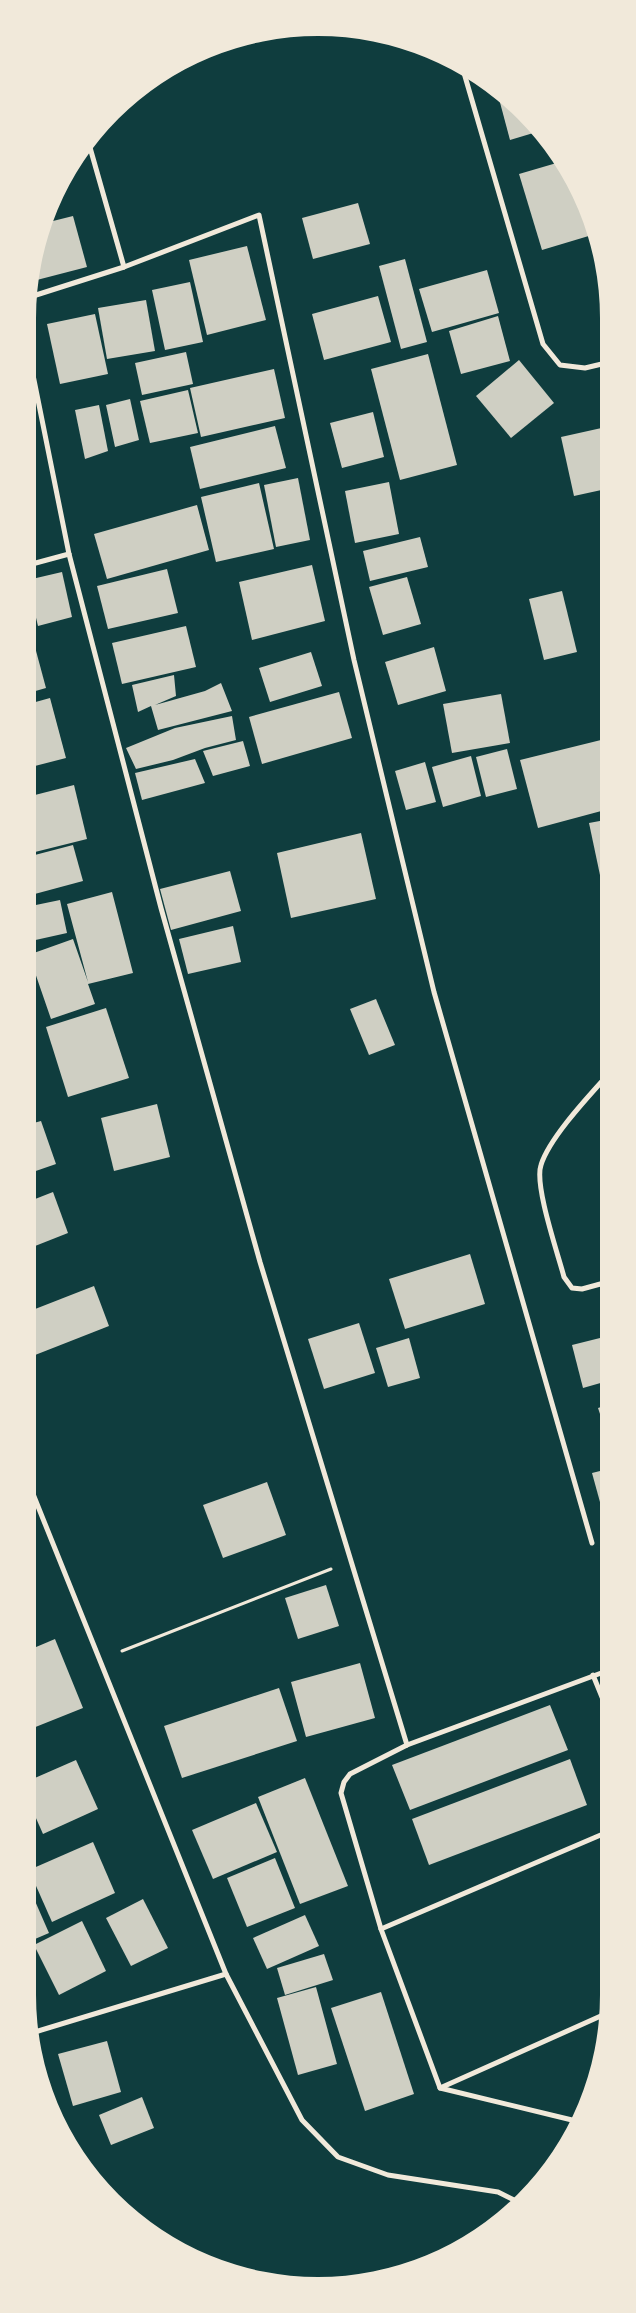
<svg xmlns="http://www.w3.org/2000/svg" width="636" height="2313" font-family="'IBM Plex Sans',sans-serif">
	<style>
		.building { fill: #cfcfc3 }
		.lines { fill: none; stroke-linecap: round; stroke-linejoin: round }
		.path { stroke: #f1e9da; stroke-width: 3 }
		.minor { stroke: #f1e9da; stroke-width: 5 }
	</style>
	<rect width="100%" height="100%" fill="#0f3d3e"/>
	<g class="building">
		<path d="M498 95 536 126 540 131 510 140Z"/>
		<path d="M560 162 579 190 592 235 542 250 519 174Z"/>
		<path d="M358 203 370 244 313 259 302 218Z"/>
		<path d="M73 216 87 267 33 281V262L49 222Z"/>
		<path d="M247 246 266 320 207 335 189 260Z"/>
		<path d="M405 259 427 342 401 349 379 266Z"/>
		<path d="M487 270 499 313 432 332 419 289Z"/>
		<path d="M190 282 203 342 165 350 152 290Z"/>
		<path d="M378 296 391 342 324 360 312 314Z"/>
		<path d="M146 300 155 351 107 359 98 308Z"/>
		<path d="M95 314 108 374 60 384 47 324Z"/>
		<path d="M498 316 510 361 461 374 449 331Z"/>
		<path d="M186 352 193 384 142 395 135 363Z"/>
		<path d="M428 354 457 465 400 480 371 369Z"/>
		<path d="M519 360 554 403 511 438 476 396Z"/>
		<path d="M274 369 285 418 201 437 190 388Z"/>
		<path d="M188 390 198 433 150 443 140 401Z"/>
		<path d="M130 399 139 440 115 447 106 405Z"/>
		<path d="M99 405 108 451 85 459 75 410Z"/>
		<path d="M373 412 384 457 342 468 330 423Z"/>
		<path d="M275 426 286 468 200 489 190 447Z"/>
		<path d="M606 427V489L574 496 561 437Z"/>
		<path d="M298 478 310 540 276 547 264 485Z"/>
		<path d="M389 482 399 534 355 543 345 491Z"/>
		<path d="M259 483 274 549 216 562 201 497Z"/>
		<path d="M197 505 209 550 107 579 94 534Z"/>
		<path d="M420 537 428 567 370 581 363 551Z"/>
		<path d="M312 565 325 621 252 640 239 582Z"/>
		<path d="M167 569 178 613 108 629 97 586Z"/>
		<path d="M62 572 72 617 38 626 32 601V579Z"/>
		<path d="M407 577 421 624 383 635 369 587Z"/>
		<path d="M562 591 577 652 544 660 529 599Z"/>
		<path d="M186 626 196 667 122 684 112 643Z"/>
		<path d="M32 636 46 688 32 692Z"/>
		<path d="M434 647 446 691 398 705 385 662Z"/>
		<path d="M311 652 322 686 270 702 259 668Z"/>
		<path d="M174 675 176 696 155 705 205 691 221 683 232 711 158 730 151 706 138 712 132 685Z"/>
		<path d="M339 692 352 738 262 764 249 717Z"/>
		<path d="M501 694 510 743 452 753 443 704Z"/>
		<path d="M50 698 66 758 31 767 32 703Z"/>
		<path d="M232 716 236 740 205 748 173 760 136 769 126 748 175 728Z"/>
		<path d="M605 739V810L538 828 520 760Z"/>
		<path d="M243 741 250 766 213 776 203 751Z"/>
		<path d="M507 749 517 789 486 797 476 757Z"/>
		<path d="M471 756 481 796 443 807 432 767Z"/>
		<path d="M195 759 205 783 142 800 135 773Z"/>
		<path d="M425 762 436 802 406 810 395 771Z"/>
		<path d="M74 785 87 839 31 853V796Z"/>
		<path d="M605 820V894H604L589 823Z"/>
		<path d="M361 833 376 899 291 918 277 853Z"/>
		<path d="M73 845 83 881 31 895V856Z"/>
		<path d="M230 871 241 911 171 930 160 889Z"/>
		<path d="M112 892 133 973 88 984 95 1004 51 1019 31 961V954L73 939 88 982 67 904Z"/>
		<path d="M60 900 67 933 31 941V906Z"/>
		<path d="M233 926 241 962 188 974 179 939Z"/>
		<path d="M376 999 395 1045 369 1055 350 1009Z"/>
		<path d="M106 1008 129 1078 68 1097 46 1027Z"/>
		<path d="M157 1104 170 1157 114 1171 101 1118Z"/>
		<path d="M41 1121 56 1164 30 1173V1124Z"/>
		<path d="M53 1192 68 1233 30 1248V1201Z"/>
		<path d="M470 1254 485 1304 405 1329 389 1279Z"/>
		<path d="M94 1286 109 1326 30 1357V1311Z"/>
		<path d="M359 1323 375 1373 324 1389 308 1339Z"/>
		<path d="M604 1337V1382L583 1388 572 1345Z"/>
		<path d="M409 1338 420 1378 388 1387 376 1348Z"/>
		<path d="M604 1406V1426L598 1408Z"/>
		<path d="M604 1470V1513H603L592 1473Z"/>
		<path d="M267 1482 286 1535 223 1558 203 1505Z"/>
		<path d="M326 1585 339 1626 298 1639 285 1598Z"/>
		<path d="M55 1639 83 1708 28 1730 29 1650Z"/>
		<path d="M360 1663 375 1718 306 1737 291 1682Z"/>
		<path d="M279 1688 297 1741 182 1778 164 1726Z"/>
		<path d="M550 1705 568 1750 410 1810 392 1765Z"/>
		<path d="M570 1759 587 1805 429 1865 412 1819Z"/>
		<path d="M76 1760 98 1809 43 1834 28 1800V1781Z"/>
		<path d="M305 1778 348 1886 300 1904 258 1797Z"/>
		<path d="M256 1803 277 1852 213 1879 192 1830Z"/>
		<path d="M93 1842 115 1893 52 1922 29 1870Z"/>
		<path d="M275 1858 295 1908 247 1927 227 1878Z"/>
		<path d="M28 1885 49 1933 28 1942Z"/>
		<path d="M143 1899 168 1948 131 1966 106 1918Z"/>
		<path d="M305 1915 319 1946 267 1969 253 1938Z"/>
		<path d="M82 1921 106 1971 59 1995 34 1945Z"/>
		<path d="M324 1954 333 1980 285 1995 277 1968Z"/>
		<path d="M28 1973 35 1993 28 1996 27 1995Z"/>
		<path d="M316 1987 337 2064 298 2075 277 1998Z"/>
		<path d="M381 1992 414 2094 365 2111 331 2008Z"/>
		<path d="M107 2041 121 2092 73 2106 58 2054Z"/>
		<path d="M142 2097 154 2128 111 2145 99 2115Z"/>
	</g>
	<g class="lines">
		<path class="path" d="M122 1651 331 1569"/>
		<g class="minor">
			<path d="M462 66 543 344 560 365 585 368 606 363"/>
			<path d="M89 144 124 267"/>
			<path d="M33 296 124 267 259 215 354 660 434 992 592 1543"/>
			<path d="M33 375 69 554 161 908 260 1262 407 1745"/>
			<path d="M32 564 69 554"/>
			<path d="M604 1283 582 1289 572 1288 564 1277C558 1254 534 1185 541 1165 549 1139 586 1099 605 1078"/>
			<path d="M29 1484 226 1974 302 2120 338 2157 388 2175 498 2192 516 2201"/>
			<path d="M593 1675 604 1702"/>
			<path d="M381 1929 603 1834"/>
			<path d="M35 2032 226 1974"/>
			<path d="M440 2088 603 2015"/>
			<path d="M576 2123 572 2120 440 2088 381 1929 341 1793 344 1782 350 1774 407 1745 604 1672"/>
		</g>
	</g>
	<path d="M0 0H636V2313H0ZM318 36H318A282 282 0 0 1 600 318V1995A282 282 0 0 1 318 2277H318A282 282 0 0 1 36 1995V318A282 282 0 0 1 318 36Z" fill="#f1e9da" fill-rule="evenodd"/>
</svg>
